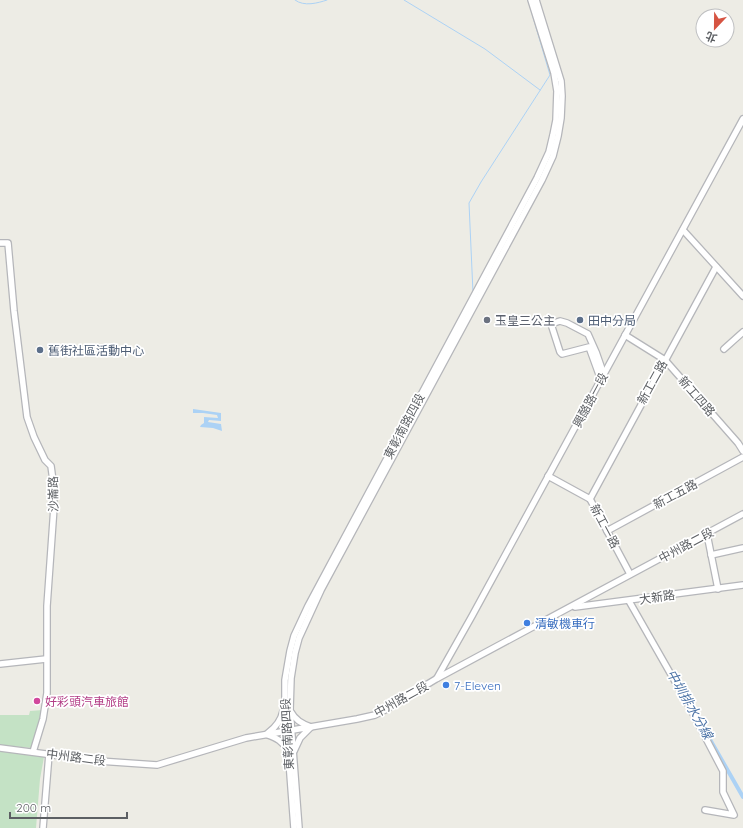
<svg xmlns="http://www.w3.org/2000/svg" width="743" height="828" font-family="Quicksand,'Noto Sans TC',sans-serif">
	<style>
		.green { fill: #c4e2c5 }
		.water { fill: #acd2f5 }
		.lines { fill: none; stroke-linecap: round; stroke-linejoin: round }
		.stream { stroke: #acd2f5; stroke-width: 1 }
		.canal { stroke: #acd2f5; stroke-width: 4 }
		.minor-casing { stroke: #b5b6ba; stroke-width: 8 }
		.minor { stroke: #fff; stroke-width: 5.5 }
		.worship-dot { fill: #6b7280; stroke: #fff; stroke-width: 1.5 }
		.service-dot { fill: #5c6f8a; stroke: #fff; stroke-width: 1.5 }
		.shop-dot { fill: #3f7fe0; stroke: #fff; stroke-width: 1.5 }
		.hotel-dot { fill: #d1479c; stroke: #fff; stroke-width: 1.5 }
		.labels { text-anchor: middle; dominant-baseline: central; stroke-width: 3.5; stroke-linejoin: round; paint-order: stroke }
		.worship-label { font-size: 12px; fill: #5b616d; stroke: #fff; text-anchor: start }
		.service-label { font-size: 12px; fill: #4e5e75; stroke: #fff; text-anchor: start }
		.street-label { font-size: 12px; fill: #5c5f63; stroke: #fff }
		.shop-label { font-size: 12px; fill: #366cbe; stroke: #fff; text-anchor: start }
		.hotel-label { font-size: 12px; fill: #b23c85; stroke: #fff; text-anchor: start }
		.water-label { font-size: 13px; font-style: italic; fill: #4c73a6; stroke: #fff }
	</style>
	<rect width="100%" height="100%" fill="#edece5"/>
	<g class="green">
		<path d="M43 710 32 748 0 745V715H29L30 711Z"/>
		<path d="M0 751 44 757 40 779 36 828H0Z"/>
	</g>
	<path class="water" d="M193 409 221 413V421L209 420 208 422 221 424 222 431 213 428 200 427 201 425 204 423V417L218 418 217 415 203 413H193Z"/>
	<g class="lines">
		<g class="stream">
			<path d="M295 0C304 7 318 3 327 0"/>
			<path d="M404 0 485 49 540 90"/>
			<path d="M473 293 469 203 481 182 550 75 528 0"/>
		</g>
		<path class="canal" d="M700 722 743 797"/>
		<g class="minor-casing">
			<g id="minor">
				<path d="M683 230 743 296"/>
				<path d="M0 243H8L14 311 27 417 34 437 45 460 51 466 53 481 54 507 47 606V693L43 719 33 752"/>
				<path d="M625 335 665 360 738 443 743 451"/>
				<path d="M724 349 743 332"/>
				<path d="M601 380 589 347 562 354 560 352 551 324 560 321 567 323 588 334 596 352 604 375"/>
				<path d="M548 476 590 499 630 574"/>
				<path d="M590 499 716 267"/>
				<path d="M607 531 743 457"/>
				<path d="M707 534 718 589"/>
				<path d="M711 555 743 548"/>
				<path d="M629 601 689 706 723 771V792L734 815 705 810"/>
				<path d="M575 607 743 585"/>
				<path d="M0 664 46 659"/>
				<path d="M437 678 472 616 743 119"/>
				<path d="M291 712C295 720 302 724 311 727L300 738 294 751"/>
				<path d="M268 733C276 727 281 721 283 711"/>
				<path d="M268 735C276 738 283 741 287 750"/>
				<path d="M0 748 99 761 157 765 246 738 357 719 375 715 385 710 436 679 743 514"/>
				<path d="M43 828 49 754"/>
				<path d="M294 828 285 707V680L290 651 294 636 308 606 537 178 549 152 553 135 556 120 557 91 554 73 531 0"/>
				<path d="M299 828 290 710 291 678 295 653 299 638 321 590 542 180 553 156 558 136 561 118 562 96 561 81 536 0"/>
			</g>
		</g>
		<use href="#minor" class="minor"/>
	</g>
	<circle class="worship-dot" cx="487" cy="320" r="4"/>
	<g class="service-dot">
		<circle cx="580" cy="320" r="4"/>
		<circle cx="40" cy="350" r="4"/>
	</g>
	<g class="shop-dot">
		<circle cx="527" cy="623" r="4"/>
		<circle cx="446" cy="685" r="4"/>
	</g>
	<circle class="hotel-dot" cx="37" cy="701" r="4"/>
	<g class="labels">
		<g class="worship-label">
			<text x="495" y="320">玉皇三公主</text>
		</g>
		<g class="service-label">
			<text x="588" y="320">田中分局</text>
			<text x="48" y="350">舊街社區活動中心</text>
		</g>
		<g class="street-label">
			<text transform="translate(652 382) rotate(-61)">新工二路</text>
			<text transform="translate(697 396) rotate(49)">新工四路</text>
			<text transform="translate(590 400) rotate(-62)">興酪路一段</text>
			<text transform="translate(404 426) rotate(-62)">東彰南路四段</text>
			<text transform="translate(53 494) rotate(-91)">沙崙路</text>
			<text transform="translate(675 494) rotate(-28)">新工五路</text>
			<text transform="translate(605 526) rotate(62)">新工一路</text>
			<text transform="translate(686 545) rotate(-28)">中州路二段</text>
			<text transform="translate(657 597) rotate(-8)">大新路</text>
			<text transform="translate(401 699) rotate(-29)">中州路二段</text>
			<text transform="translate(287 734) rotate(-93)">東彰南路四段</text>
			<text transform="translate(76 757) rotate(7)">中州路二段</text>
		</g>
		<g class="shop-label">
			<text x="535" y="623">清敏機車行</text>
			<text x="454" y="685">7-Eleven</text>
		</g>
		<g class="hotel-label">
			<text x="45" y="701">好彩頭汽車旅館</text>
		</g>
		<g class="water-label">
			<text transform="translate(690 704) rotate(60)">中圳排水分線</text>
		</g>
	</g>
	<g transform="translate(715 28) rotate(202)"><circle r="19" fill="#ffffff" stroke="#bebfc1"/>
	<path d="M0-3L7 15L0 10L-7 15Z" fill="#d65442"/>
	<text y="-6" font-size="11" font-weight="bold" text-anchor="middle" fill="#5c5f63">北</text>
	</g>
	<path d="M10 812v6h117v-6" fill="none" stroke="#5c5f63" stroke-width="2"/>
	<text x="16" y="812" font-size="12" fill="#5c5f63" stroke="#ffffff" stroke-width="3" paint-order="stroke">200 m</text>
</svg>
